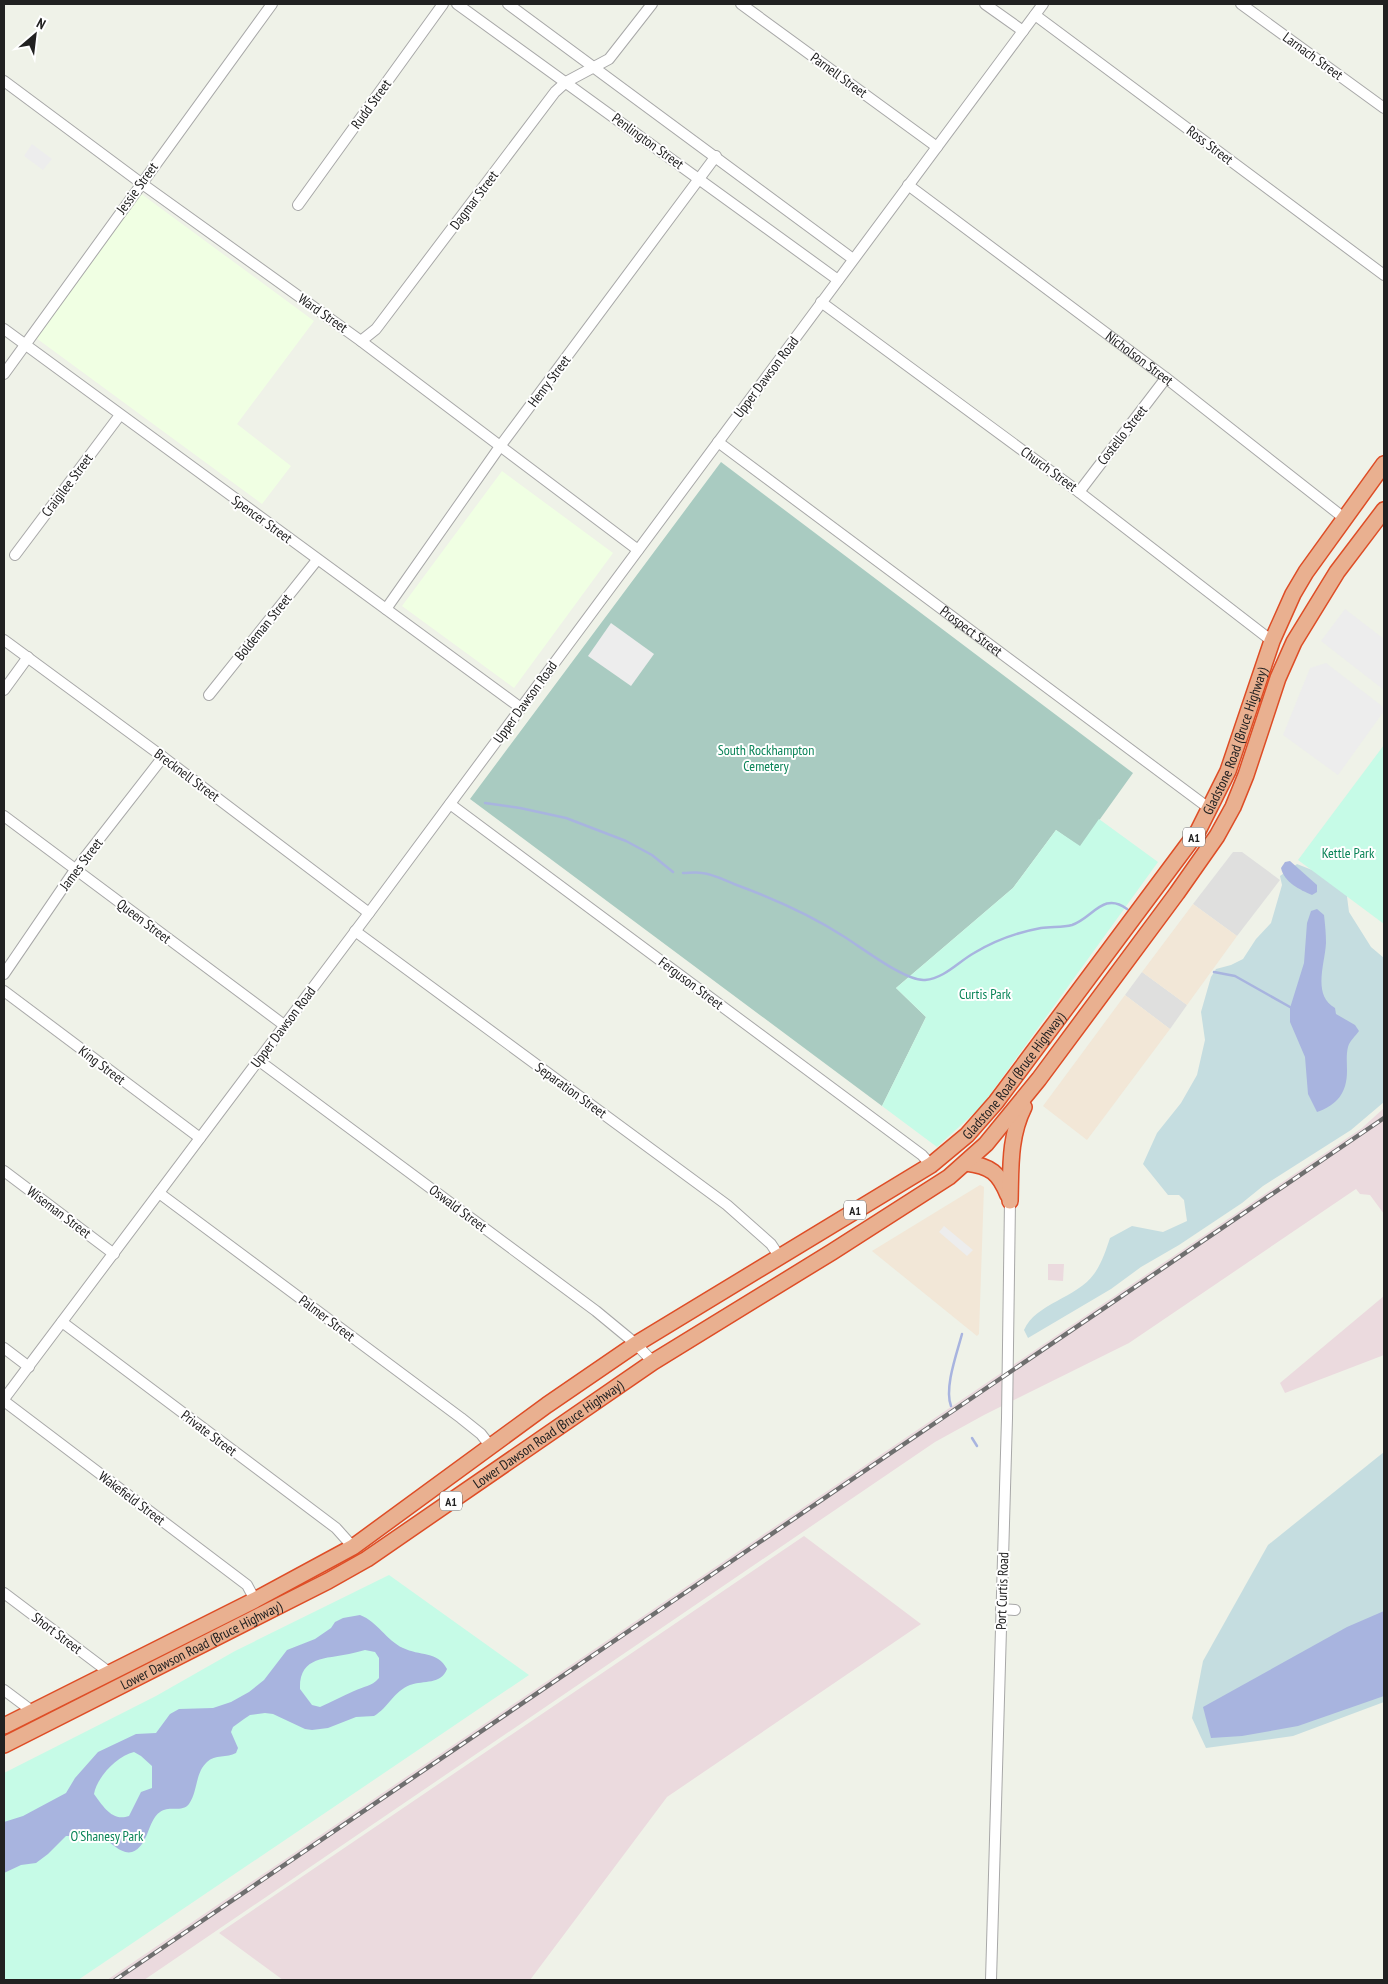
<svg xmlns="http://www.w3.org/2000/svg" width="1388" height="1984" font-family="'PT Sans Narrow',sans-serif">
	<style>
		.residential { fill: #dfdfde }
		.commercial { fill: #f2e7d7 }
		.industrial { fill: #ebdade }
		.education { fill: #f0ffe3 }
		.wetland { fill: #c5dde0 }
		.cemetery { fill: #a9cbc1 }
		.park { fill: #c6fbe7 }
		.parking { fill: #ededed }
		.water { fill: #a8b4df; fill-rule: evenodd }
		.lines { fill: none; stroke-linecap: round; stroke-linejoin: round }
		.stream { stroke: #a8b4df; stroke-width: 2.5 }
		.minor-casing { stroke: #a8a8a8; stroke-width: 12 }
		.highway-casing { stroke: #de4d26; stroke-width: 18 }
		.minor { stroke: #fff; stroke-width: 10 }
		.highway { stroke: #e9b090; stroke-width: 15 }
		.rail-casing { stroke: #6f6f6f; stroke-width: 4.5 }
		.rail { stroke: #fff; stroke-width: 2.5; stroke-dasharray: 8; stroke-linecap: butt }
		.labels { text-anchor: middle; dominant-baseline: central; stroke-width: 4; stroke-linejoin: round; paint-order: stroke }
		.shield { fill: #fff; stroke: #646464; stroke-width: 1 }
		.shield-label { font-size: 12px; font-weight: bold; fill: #212121 }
		.street-label { font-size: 14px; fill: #212121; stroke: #fff }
		.park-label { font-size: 14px; fill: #0a8458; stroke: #fff }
	</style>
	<rect width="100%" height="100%" fill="#eff2e8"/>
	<g class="residential">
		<path d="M1233 852H1242L1280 880 1237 936 1193 904Z"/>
		<path d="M1142 972 1187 1005 1170 1029 1125 995Z"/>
	</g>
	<g class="commercial">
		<path d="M1193 904 1237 936 1187 1005 1142 972Z"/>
		<path d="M1125 995 1170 1029 1087 1140 1043 1106Z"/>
		<path d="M980 1185 984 1187 979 1334 977 1336 872 1251Z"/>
	</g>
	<g class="industrial">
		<path d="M1384 1108V1214L1370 1195 1360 1194 1356 1189 1129 1343 984 1415 935 1442 144 1980H107L1362 1128Z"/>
		<path d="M1048 1264H1064L1063 1281 1048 1280Z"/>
		<path d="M1384 1296V1355L1285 1393 1280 1383Z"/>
		<path d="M804 1536 921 1624 667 1797 530 1980H283L219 1933Z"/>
	</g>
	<g class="education">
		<path d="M140 193 314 321 237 424 291 466 262 504 32 335Z"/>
		<path d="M502 471 613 553 514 688 402 606Z"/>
	</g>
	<g class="wetland">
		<path d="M1297 864 1332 878 1346 889 1349 912 1371 947 1384 958V1102L1351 1130 1263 1186 1242 1203 1179 1245 1141 1267 1111 1289 1028 1338 1024 1330C1036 1303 1077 1298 1094 1274 1102 1263 1106 1250 1110 1238L1132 1226 1163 1232 1187 1221 1184 1200 1179 1195H1168L1143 1164 1157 1133 1181 1103 1197 1075 1205 1040 1201 1012 1211 977 1216 969 1231 965 1243 959 1256 939 1271 923 1282 885 1280 876Z"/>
		<path d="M1384 1452V1702L1293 1736 1206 1748 1192 1718 1203 1661 1268 1545Z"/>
	</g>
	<path class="cemetery" d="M721 462 1133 773 1080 847 1056 830 1013 888 896 988 926 1017 882 1106 470 799Z"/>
	<g class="park">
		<path d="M1384 745V924L1298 860Z"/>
		<path d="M1099 819 1158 862 981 1107 937 1147 882 1106 926 1017 896 988 1013 888 1056 830 1080 846Z"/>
		<path d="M389 1575 529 1675 78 1980H4V1773L156 1696 235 1651Z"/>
	</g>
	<g class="parking">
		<path d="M32 144 52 159 43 170 24 156Z"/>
		<path d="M1345 609 1384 639V690L1321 641Z"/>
		<path d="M611 623 654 654 631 686 588 656Z"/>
		<path d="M1326 663 1382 706 1384 711 1338 775 1283 735 1310 668Z"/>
		<path d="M944 1226 973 1250 967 1256 939 1232Z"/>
	</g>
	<g class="water">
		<path d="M1290 861 1317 885V892L1312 895C1300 890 1284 882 1281 868L1285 862Z"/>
		<path d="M1317 909 1324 915C1325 924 1326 933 1326 943 1325 964 1312 995 1335 1008L1336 1014 1355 1025 1359 1031C1355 1037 1350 1040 1348 1047 1346 1055 1347 1063 1347 1071 1347 1093 1337 1105 1317 1112L1308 1094 1305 1057 1290 1022V1008L1304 963 1307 923 1311 911Z"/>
		<path d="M1384 1611V1696L1298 1726 1242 1736 1211 1738 1203 1707 1347 1627Z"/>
		<path d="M360 1615C378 1622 386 1640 403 1648 419 1656 438 1651 447 1669 441 1685 424 1680 410 1685 394 1691 388 1708 374 1716L356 1717 328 1728 312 1730 305 1729 273 1714 265 1713 250 1715 244 1719 233 1727 231 1732 238 1748 236 1753C227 1758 215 1754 207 1762 195 1773 198 1791 189 1804 182 1813 169 1805 160 1812 147 1821 149 1846 132 1852 122 1855 112 1843 104 1839 102 1838 72 1836 66 1836L48 1854 36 1863 21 1865 4 1873V1822L23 1816 66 1793 75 1778 98 1752 136 1734 156 1733 170 1714 179 1709 213 1708 231 1702 249 1692 264 1680 287 1650 315 1639 331 1628 335 1622 343 1618ZM365 1650 375 1652 379 1658V1678C371 1687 364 1686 354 1691 342 1696 332 1702 320 1707L312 1705 300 1689C299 1656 326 1659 349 1654 355 1653 360 1651 365 1650ZM134 1752 141 1756 152 1766V1788L141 1792 129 1816C112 1822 103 1806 94 1794 97 1777 117 1756 134 1752Z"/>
	</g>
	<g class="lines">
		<g class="stream">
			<path d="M485 803 520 808 566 818 626 841 652 855 673 872"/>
			<path d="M683 873C689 873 696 872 702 873 713 874 724 880 734 884 772 898 809 914 843 936 861 947 906 982 925 980 945 978 958 962 974 953 994 941 1019 932 1041 928 1051 926 1062 928 1072 925 1093 918 1103 891 1127 909"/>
			<path d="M1214 972 1235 976 1290 1007"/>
			<path d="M951 1406C944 1388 957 1353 962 1334"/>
			<path d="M972 1438 977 1446"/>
		</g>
		<g class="minor-casing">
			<g id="minor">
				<path d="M457 4 838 280"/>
				<path d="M508 4 853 259"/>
				<path d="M741 4 937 147"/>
				<path d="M985 4 1023 31"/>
				<path d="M1241 4 1384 108"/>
				<path d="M1035 15 1384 275"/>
				<path d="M4 81 141 183 361 341 638 550"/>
				<path id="s1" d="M908 185 1166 378 1344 518"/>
				<path d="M298 205 443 4"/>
				<path d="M821 302 1079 492 1272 641"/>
				<path d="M4 329 521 708"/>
				<path d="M361 341 376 329 555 92 566 82 609 59 652 4"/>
				<path d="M4 374 272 4"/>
				<path id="s2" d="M718 442 1210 809"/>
				<path d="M1079 492 1166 378"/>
				<path d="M15 555 120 415"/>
				<path d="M386 609 501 445 716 156"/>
				<path d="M4 640 163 757 369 913"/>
				<path d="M4 690 28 657"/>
				<path d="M209 695 317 560"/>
				<path d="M450 804 922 1155 931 1165"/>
				<path d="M4 816 284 1025"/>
				<path d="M355 931 727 1205 771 1244 779 1256"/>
				<path d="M4 974 75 870 163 757"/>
				<path d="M4 991 200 1138"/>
				<path d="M258 1060 596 1311 636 1344 653 1362"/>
				<path d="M4 1171 114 1254"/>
				<path d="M159 1193 461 1418 481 1434 491 1447"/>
				<path d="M62 1322 336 1528 353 1547"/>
				<path d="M4 1348 29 1367"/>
				<path d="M4 1399 369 913 1043 4"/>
				<path d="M4 1401 247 1585 255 1600"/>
				<path d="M4 1593 110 1673"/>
				<path d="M1001 1609 1015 1610"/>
				<path d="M4 1690 32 1711"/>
				<path d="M991 1980 1007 1418 1010 1201"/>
			</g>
		</g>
		<g class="highway-casing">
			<g id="highway">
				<path d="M966 1163C991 1166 999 1173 1008 1195"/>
				<path d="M1010 1201C1011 1168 1009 1137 1024 1107"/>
				<path id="s3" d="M4 1726 255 1600 353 1547 547 1405 636 1344 931 1165 967 1135 996 1102 1198 831 1228 771 1272 641 1293 594 1306 572 1384 464"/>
				<path id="s4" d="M4 1745 328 1581 367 1559 653 1362 832 1252 949 1177 986 1144 1039 1079 1177 893 1217 836 1233 807 1246 775 1278 678 1294 642 1337 572 1384 510"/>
			</g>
		</g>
		<use href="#minor" class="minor"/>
		<use href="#highway" class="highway"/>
		<g class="rail-casing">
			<path id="rail" d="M115 1980 1384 1118"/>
		</g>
		<use href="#rail" class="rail"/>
	</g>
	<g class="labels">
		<g class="shield">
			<rect x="1183" y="827.5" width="22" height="19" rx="4"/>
			<rect x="844" y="1200.5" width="22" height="19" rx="4"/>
			<rect x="440" y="1491.5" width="22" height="19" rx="4"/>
		</g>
		<g class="shield-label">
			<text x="1194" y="837">A1</text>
			<text x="855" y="1210">A1</text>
			<text x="451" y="1501">A1</text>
		</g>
		<g class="street-label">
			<text transform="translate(1313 56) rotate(36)">Larnach Street</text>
			<text transform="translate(839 75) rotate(36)">Parnell Street</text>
			<text transform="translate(371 104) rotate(-54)">Rudd Street</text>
			<text transform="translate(648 141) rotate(36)">Penlington Street</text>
			<text transform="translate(1210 145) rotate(37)">Ross Street</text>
			<text transform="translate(137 188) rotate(-54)">Jessie Street</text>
			<text transform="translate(474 200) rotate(-53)">Dagmar Street</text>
			<text transform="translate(323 313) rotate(35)">Ward Street</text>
			<text stroke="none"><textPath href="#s1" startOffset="289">Nicholson Street</textPath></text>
			<text transform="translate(766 377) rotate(-53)">Upper Dawson Road</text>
			<text transform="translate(549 381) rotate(-53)">Henry Street</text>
			<text transform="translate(1122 435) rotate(-52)">Costello Street</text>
			<text transform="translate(1049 469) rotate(36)">Church Street</text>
			<text transform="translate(67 485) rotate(-53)">Craigilee Street</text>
			<text transform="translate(262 519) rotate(36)">Spencer Street</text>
			<text transform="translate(263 627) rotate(-51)">Boldeman Street</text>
			<text stroke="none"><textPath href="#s2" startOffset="316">Prospect Street</textPath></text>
			<text transform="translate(525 702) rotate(-54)">Upper Dawson Road</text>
			<text stroke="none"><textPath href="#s3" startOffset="1612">Gladstone Road (Bruce Highway)</textPath></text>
			<text transform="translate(187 775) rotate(37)">Brecknell Street</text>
			<text transform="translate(81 864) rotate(-53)">James Street</text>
			<text transform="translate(144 921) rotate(37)">Queen Street</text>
			<text transform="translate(691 983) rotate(37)">Ferguson Street</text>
			<text transform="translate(283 1027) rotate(-53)">Upper Dawson Road</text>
			<text transform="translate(102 1065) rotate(37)">King Street</text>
			<text stroke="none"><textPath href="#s3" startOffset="1208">Gladstone Road (Bruce Highway)</textPath></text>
			<text transform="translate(571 1090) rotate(36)">Separation Street</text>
			<text transform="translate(458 1208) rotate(37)">Oswald Street</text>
			<text transform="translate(59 1212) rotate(37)">Wiseman Street</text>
			<text transform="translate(327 1318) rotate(37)">Palmer Street</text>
			<text transform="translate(209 1433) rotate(37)">Private Street</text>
			<text stroke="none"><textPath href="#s4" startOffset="628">Lower Dawson Road (Bruce Highway)</textPath></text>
			<text transform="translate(132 1498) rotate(37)">Wakefield Street</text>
			<text transform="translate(1002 1591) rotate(-88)">Port Curtis Road</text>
			<text transform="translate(57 1633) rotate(37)">Short Street</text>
			<text stroke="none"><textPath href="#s4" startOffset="221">Lower Dawson Road (Bruce Highway)</textPath></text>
		</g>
		<g class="park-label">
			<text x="766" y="750">South Rockhampton<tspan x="766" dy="16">Cemetery</tspan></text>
			<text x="1348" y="853">Kettle Park</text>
			<text x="985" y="994">Curtis Park</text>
			<text x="107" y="1836">O'Shanesy Park</text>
		</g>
	</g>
	<rect width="1388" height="1984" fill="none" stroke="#212121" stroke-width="10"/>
	<g transform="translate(35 35) rotate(28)" stroke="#ffffff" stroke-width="4" paint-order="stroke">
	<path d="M0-4L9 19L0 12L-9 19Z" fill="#212121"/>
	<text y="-8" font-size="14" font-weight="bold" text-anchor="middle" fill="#212121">N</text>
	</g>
</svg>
